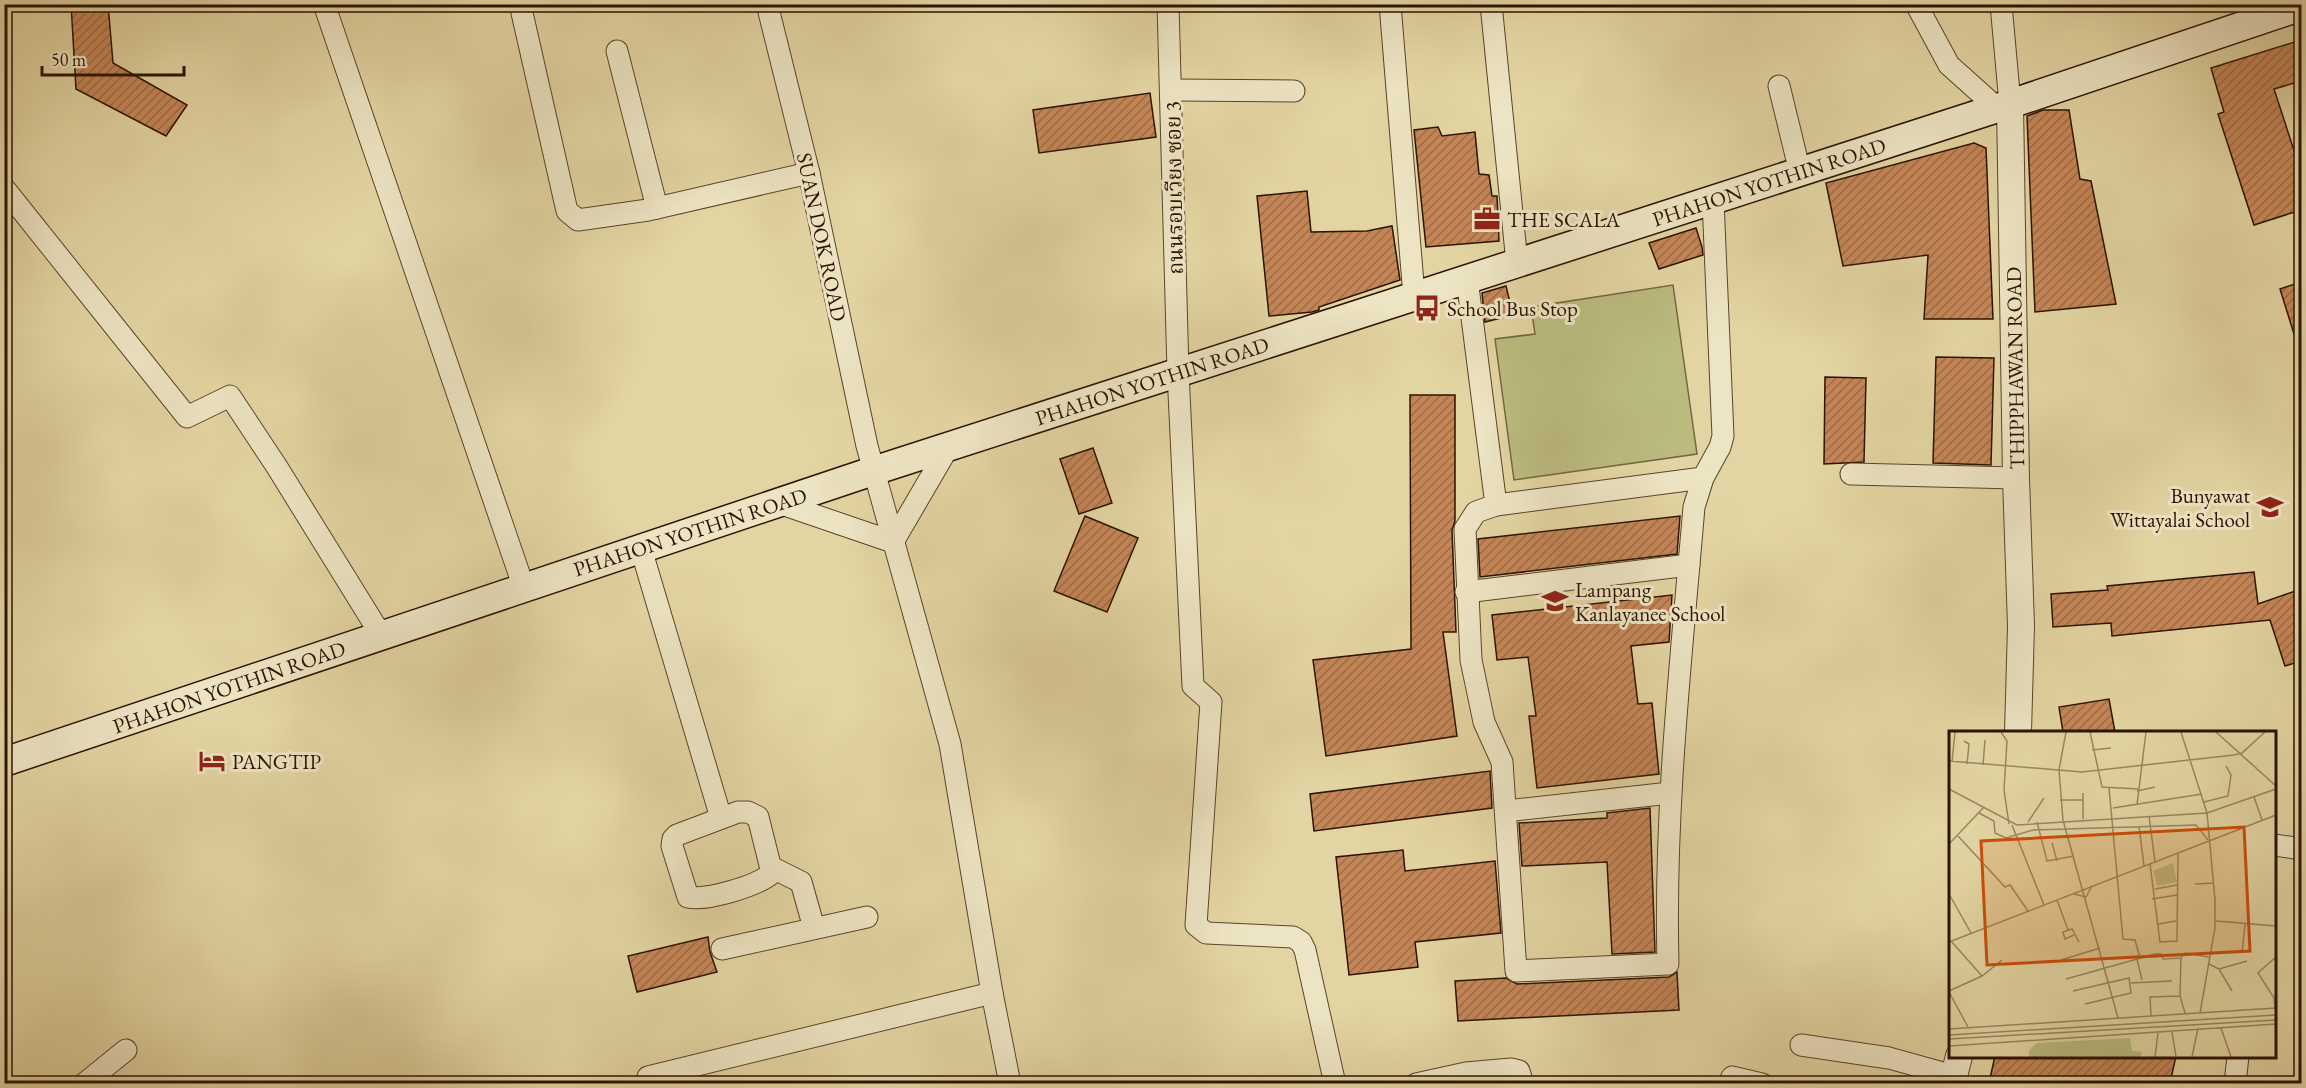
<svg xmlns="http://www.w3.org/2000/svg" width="2306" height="1088" font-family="'EB Garamond','Noto Serif Thai',serif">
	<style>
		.pitch { fill: #bbbb80; stroke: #746740; stroke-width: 1.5 }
		.building { fill: url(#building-hatch); stroke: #2c1300; stroke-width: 1.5 }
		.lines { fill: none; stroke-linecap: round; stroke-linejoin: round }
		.minor-casing { stroke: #5a4429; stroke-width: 23 }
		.tertiary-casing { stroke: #5a4429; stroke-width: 28 }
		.secondary-casing { stroke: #2c1300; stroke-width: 31 }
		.minor { stroke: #ede4c3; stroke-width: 21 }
		.tertiary { stroke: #ede4c3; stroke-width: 26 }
		.secondary { stroke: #ede4c3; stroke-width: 28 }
		.labels { text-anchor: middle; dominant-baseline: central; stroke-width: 6; stroke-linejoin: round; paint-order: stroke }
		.street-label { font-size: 21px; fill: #2c1300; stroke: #ede4c3 }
		.poi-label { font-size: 21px; fill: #2c1300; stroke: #ede4c3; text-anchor: start }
		.inset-road { fill: none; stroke: #9a8762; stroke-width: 1.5 }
		.view { fill: #cc4e0a; fill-opacity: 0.15; stroke: #cc4e0a; stroke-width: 3 }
		.inset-edge { fill: none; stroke: #2c1300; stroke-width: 3 }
	</style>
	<defs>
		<pattern id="building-hatch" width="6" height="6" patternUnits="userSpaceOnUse" patternTransform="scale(1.5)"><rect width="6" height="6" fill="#c58657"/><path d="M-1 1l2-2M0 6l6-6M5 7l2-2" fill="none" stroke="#a06c46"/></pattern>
	</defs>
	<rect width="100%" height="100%" fill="#e3d5a3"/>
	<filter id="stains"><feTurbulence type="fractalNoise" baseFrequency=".00333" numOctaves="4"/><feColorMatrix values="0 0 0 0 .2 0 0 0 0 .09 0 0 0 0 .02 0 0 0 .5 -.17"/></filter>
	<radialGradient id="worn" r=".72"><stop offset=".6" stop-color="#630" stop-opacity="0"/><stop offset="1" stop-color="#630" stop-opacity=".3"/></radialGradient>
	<path class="pitch" d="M1673 285 1697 454 1514 480 1495 339 1535 334 1531 307Z"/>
	<g class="building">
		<path d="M71 4H108L113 63 187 105 166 136 76 89Z"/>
		<path d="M2301 40V81L2274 89 2301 172V210L2254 225 2218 114 2224 112 2211 68Z"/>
		<path d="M1150 93 1156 137 1039 153 1033 110Z"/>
		<path d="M2043 110H2069L2080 179 2091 181 2116 304 2035 312 2027 116Z"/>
		<path d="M1438 127 1442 136 1475 132 1479 174 1489 175 1492 196H1497L1499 241 1426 247 1414 130Z"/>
		<path d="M1974 143 1986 148 1993 319H1924L1928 255 1843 266 1826 183Z"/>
		<path d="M1307 191 1311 232 1367 231 1392 226 1400 280 1319 307V310L1312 312 1269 316 1257 196Z"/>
		<path d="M1696 228 1702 247 1703 255 1659 269 1649 243Z"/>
		<path d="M2301 282V346L2298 347 2280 289Z"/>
		<path d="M1506 286 1513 315 1485 322 1482 293Z"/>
		<path d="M1936 357 1994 358 1991 465 1933 463Z"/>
		<path d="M1825 377 1866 378 1864 462 1824 464Z"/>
		<path d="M1410 395H1455V521L1452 530 1456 632H1443L1457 736 1326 756 1313 660 1411 649Z"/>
		<path d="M1093 448 1112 503 1079 514 1060 459Z"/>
		<path d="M1085 516 1138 538 1107 612 1054 591Z"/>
		<path d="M1680 516 1677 554 1480 577 1478 539Z"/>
		<path d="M2254 572 2258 604 2301 589V661L2285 666 2270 620 2112 636 2111 623 2053 627 2051 594 2108 590 2107 586Z"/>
		<path d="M1672 595 1669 642 1631 646 1638 704 1652 703 1659 774 1537 788 1529 716H1536L1528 657 1497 660 1492 615Z"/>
		<path d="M2109 699 2115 732H2063L2059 707Z"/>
		<path d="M1490 771 1492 808 1314 831 1310 794Z"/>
		<path d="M1650 808 1655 952 1612 954 1607 862 1522 866 1519 823 1607 818V813Z"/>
		<path d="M1403 850 1405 871 1495 861 1501 933 1415 942 1418 967 1349 975 1336 857Z"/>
		<path d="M708 937 710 952 717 972 637 992 628 956Z"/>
		<path d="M1677 972 1679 1010 1458 1021 1455 981 1506 978 1517 984 1669 977Z"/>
		<path d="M1995 1056H2176L2170 1083H1989Z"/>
	</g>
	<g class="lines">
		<g class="minor-casing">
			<g id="minor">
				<path d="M324 4 524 588"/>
				<path d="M520 4 567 211 578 220 648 210 809 173"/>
				<path d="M767 4 809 173 867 446 950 744 992 993 1010 1084"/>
				<path d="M1168 4 1178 372 1193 686 1211 702 1196 925 1206 933 1293 937 1301 942 1305 950 1335 1084"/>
				<path d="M1390 4 1414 296"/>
				<path d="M1491 4 1517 263"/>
				<path d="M1916 4 1949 65 1997 108"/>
				<path d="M2001 4 2010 104"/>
				<path d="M617 51 657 208"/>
				<path d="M1779 86 1800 172"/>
				<path d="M1172 90 1294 91"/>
				<path d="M4 188 187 417 230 396 277 467 381 635"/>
				<path d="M1467 279 1496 505 1476 512 1465 529 1471 660 1484 722 1502 762 1516 971 1668 964C1664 811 1681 660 1694 507L1703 478 1720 447 1723 436 1713 200"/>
				<path d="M1851 474 2016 478"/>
				<path d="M779 503 893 542 949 446"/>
				<path d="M1496 505 1703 478"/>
				<path d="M641 549 721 818"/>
				<path d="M1466 592 1689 565"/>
				<path d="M1506 811 1670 793"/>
				<path d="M738 812H748L758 817 772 873C757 886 707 901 688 897L672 846 673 839 677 835Z"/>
				<path d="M2274 845 2302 849"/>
				<path d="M771 867 801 882 814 928"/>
				<path d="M722 949 867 917"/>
				<path d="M1801 1045 1889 1058 1954 1076"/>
				<path d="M648 1077 992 993"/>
				<path d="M84 1084 126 1050"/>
				<path d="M1416 1084 1466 1073 1511 1069 1519 1071 1523 1084"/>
				<path d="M1729 1084 1732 1077 1762 1084"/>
				<path d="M2235 1084 2238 1056"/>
			</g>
		</g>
		<g class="tertiary-casing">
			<g id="tertiary">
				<path d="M2010 104 2016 478 2021 626 2018 732"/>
				<path d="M1952 1084 1959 1056"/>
			</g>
		</g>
		<g class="secondary-casing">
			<path id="secondary" d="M4 762 873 471 2010 104 2302 6"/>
		</g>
		<use href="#minor" class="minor"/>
		<use href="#tertiary" class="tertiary"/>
		<use href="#secondary" class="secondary"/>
	</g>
	<defs>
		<g id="office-bare" transform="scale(2.07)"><path d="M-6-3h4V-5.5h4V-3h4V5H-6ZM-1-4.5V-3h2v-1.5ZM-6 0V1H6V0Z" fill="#8f2418" stroke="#ede4c3" stroke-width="2.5" paint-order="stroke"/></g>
		<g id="bus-bare" transform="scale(2.07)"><path d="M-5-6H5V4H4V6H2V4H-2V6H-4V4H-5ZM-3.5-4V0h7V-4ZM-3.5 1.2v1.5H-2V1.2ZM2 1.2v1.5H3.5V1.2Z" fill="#8f2418" stroke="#ede4c3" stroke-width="2.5" paint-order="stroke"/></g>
		<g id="school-bare" transform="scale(2.07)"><path d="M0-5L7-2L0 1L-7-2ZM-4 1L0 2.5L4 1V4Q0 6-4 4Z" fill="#8f2418" stroke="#ede4c3" stroke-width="2.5" paint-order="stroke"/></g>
		<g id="hotel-bare" transform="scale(2.07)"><path d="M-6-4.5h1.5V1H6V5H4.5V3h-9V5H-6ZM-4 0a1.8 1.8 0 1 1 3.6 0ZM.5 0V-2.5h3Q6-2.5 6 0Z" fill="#8f2418" stroke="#ede4c3" stroke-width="2.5" paint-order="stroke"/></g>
	</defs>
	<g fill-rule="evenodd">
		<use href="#office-bare" x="1487" y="219"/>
		<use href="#bus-bare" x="1427" y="308"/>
		<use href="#school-bare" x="2270" y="507"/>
		<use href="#school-bare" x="1555" y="601"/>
		<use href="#hotel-bare" x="212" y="761"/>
	</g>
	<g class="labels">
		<g class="street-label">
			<text transform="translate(1769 182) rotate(-18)">PHAHON YOTHIN ROAD</text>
			<text transform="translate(1174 188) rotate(-91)">ถนนรอบเวียง ซอย 3</text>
			<text transform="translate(822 237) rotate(78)">SUAN DOK ROAD</text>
			<text transform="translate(2015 368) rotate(-91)">THIPPHAWAN ROAD</text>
			<text transform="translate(1152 381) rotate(-18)">PHAHON YOTHIN ROAD</text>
			<text transform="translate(690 532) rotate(-18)">PHAHON YOTHIN ROAD</text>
			<text transform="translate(229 687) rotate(-19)">PHAHON YOTHIN ROAD</text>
		</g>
		<g class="poi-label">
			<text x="1507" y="219">THE SCALA</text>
			<text x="1447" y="308">School Bus Stop</text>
			<text x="2250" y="495" text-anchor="end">Bunyawat<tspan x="2250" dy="24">Wittayalai School</tspan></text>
			<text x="1575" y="589">Lampang<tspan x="1575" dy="24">Kanlayanee School</tspan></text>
			<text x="232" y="761">PANGTIP</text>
		</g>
	</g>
	<g transform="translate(1949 731)">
		<rect width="327" height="327" fill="#e3d5a3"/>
		<path d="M181 307 183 320 193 321 192 326H80V319L88 312Z" fill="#bbbb80"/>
		<path d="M224 132 228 151 208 155 204 140Z" fill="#bbbb80"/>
		<path class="inset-road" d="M52 1 58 10 55 59 60 93M117 1 110 39 114 89 169 287M141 1 153 56 189 58M232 1 258 82 266 169V197L251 282M267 1 327 55M15 10 20 13 18 33M143 19 162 17M0 30 133 41 285 24 293 22 316 1M3 31 6 1M34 34 36 9M160 57 174 208 186 209 191 227M0 58 68 94 258 82 327 58M188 60 206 56M134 62V88M305 66 313 89M111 69H134M255 71 279 65 282 44 277 35M188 74 197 1M164 77 253 63M30 82 45 90 46 102 57 107 84 99 247 94 259 109M200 85 206 131M79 91 95 67M88 91 98 130 125 125M63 94 95 174M190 95 195 135M9 105 56 156 61 154 79 180M103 112 108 130M0 113 35 76M201 133 211 211 228 210 229 123M246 153 265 152M206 158 228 154M0 163 22 202M125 163 137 166 143 155M203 168 228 164M108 169 119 199M267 190 327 195M209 193 227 190M125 204 116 208 114 201 123 198 130 211M2 210 33 245M0 211 327 84M293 222 296 193M232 227 236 222 260 226M188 228 193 249M112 229 151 217M260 233 270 238 283 260M270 238 298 230M117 248 206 223H212L214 228 232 227 231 265 236 282M182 252 223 250M0 260 33 245 53 229M124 260 180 247 182 262 136 273M0 261 19 296M326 277 325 267 309 242 327 226M202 285 201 266 231 265M272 297 282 326M0 298 327 277M223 301 227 326M0 304 327 284M0 308 327 289M0 315 327 293M206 326 209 302M243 326 249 297"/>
		<path class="view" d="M295 96 301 220 38 234 32 110Z"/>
		<rect width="327" height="327" class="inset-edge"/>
	</g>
	<rect width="2306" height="1088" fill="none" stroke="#e3d5a3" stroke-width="24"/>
	<rect x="6" y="6" width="2294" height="1076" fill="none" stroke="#2c1300" stroke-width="3"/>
	<rect x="12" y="12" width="2282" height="1064" fill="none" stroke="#2c1300" stroke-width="1.5"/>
	<path d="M42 66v9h142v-9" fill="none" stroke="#2c1300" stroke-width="3"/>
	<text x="51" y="66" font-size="18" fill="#2c1300" stroke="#ede4c3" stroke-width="4.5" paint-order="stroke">50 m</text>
	<rect width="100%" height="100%" filter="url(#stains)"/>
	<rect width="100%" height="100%" fill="url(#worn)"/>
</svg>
